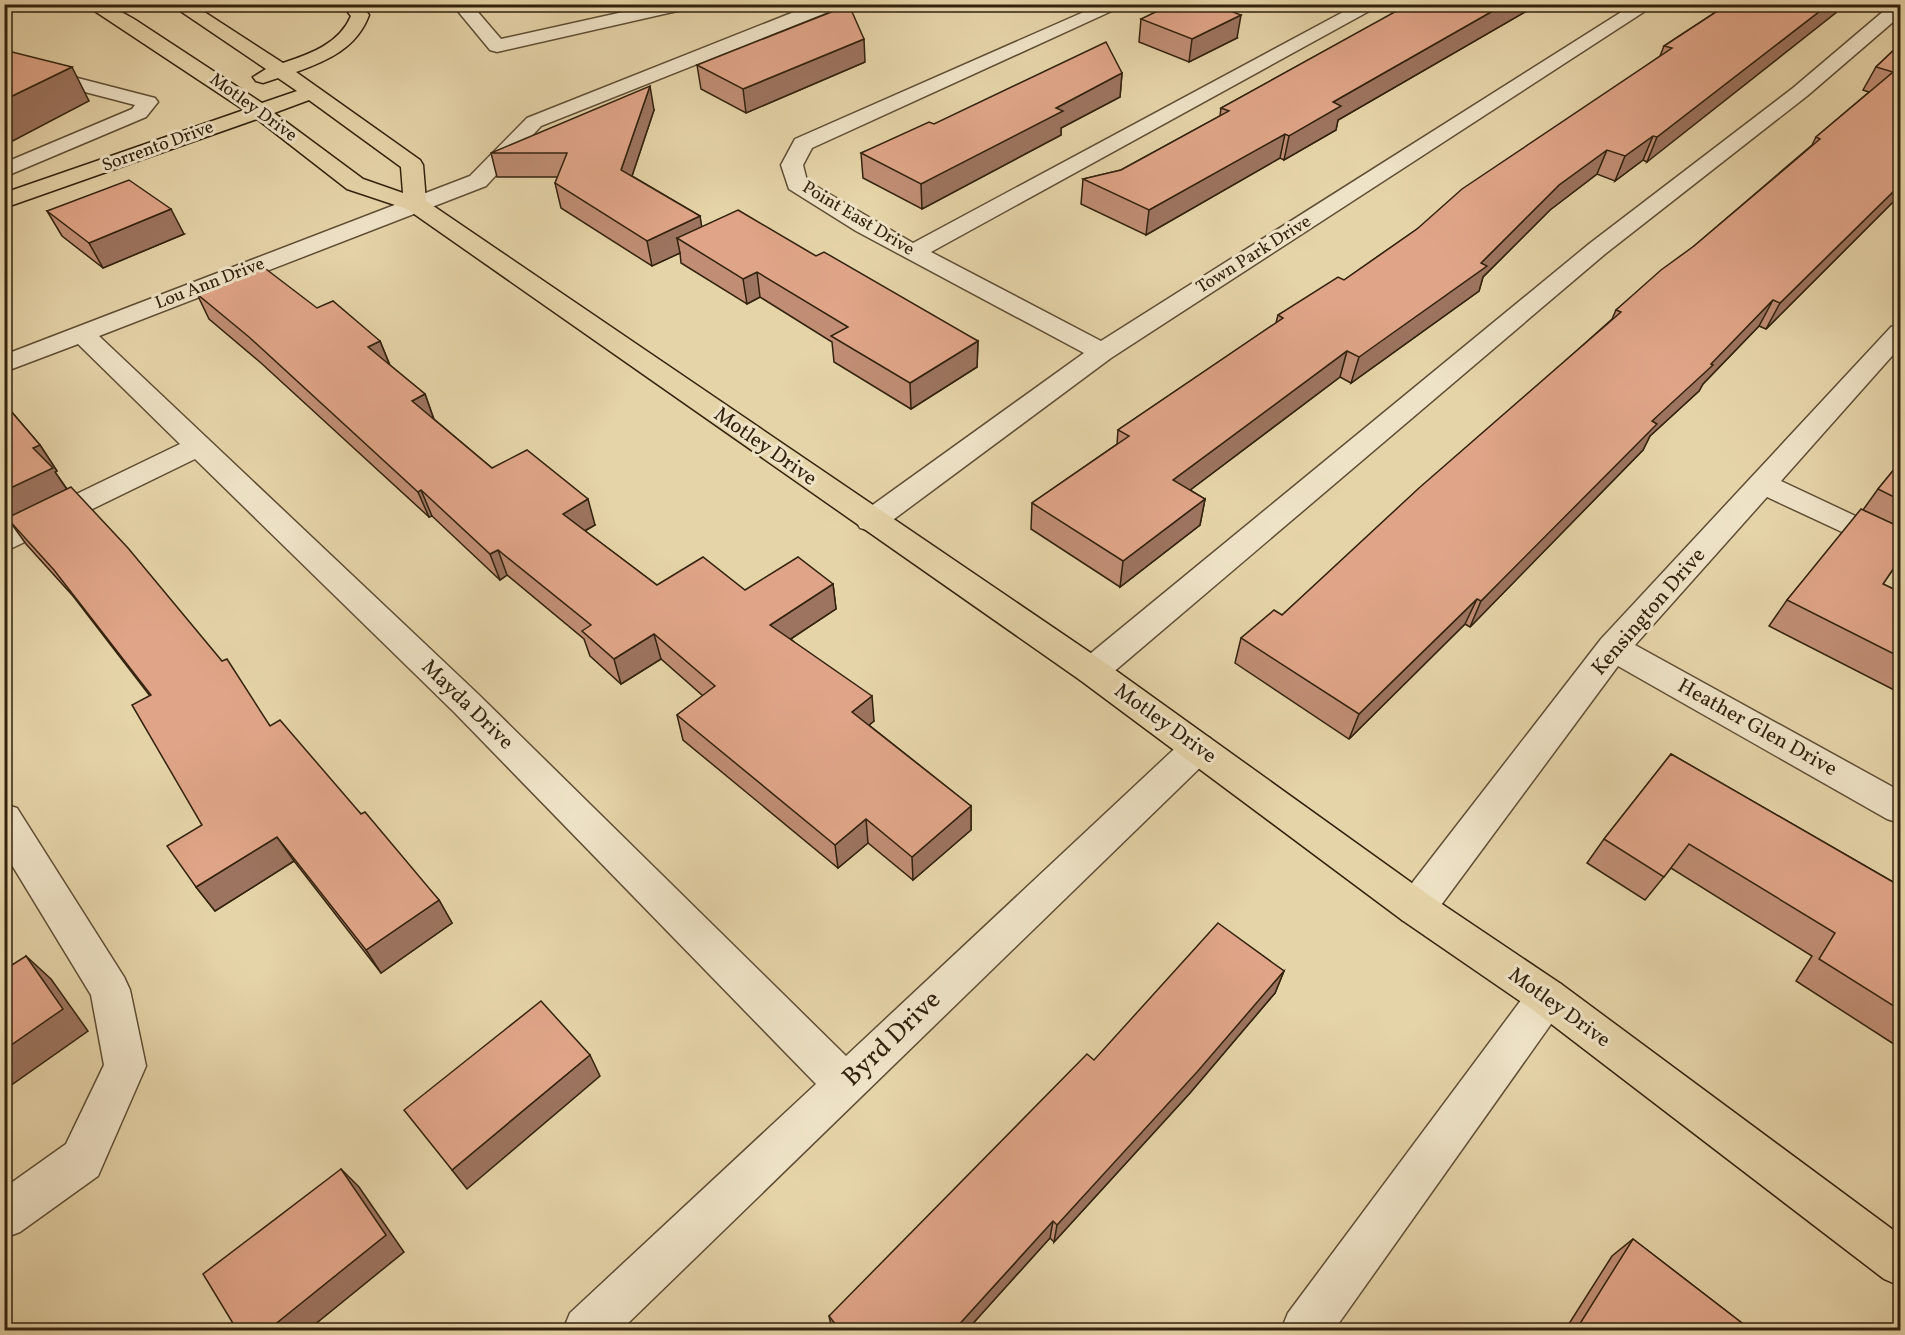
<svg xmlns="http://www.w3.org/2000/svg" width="1905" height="1335" font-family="Vollkorn,serif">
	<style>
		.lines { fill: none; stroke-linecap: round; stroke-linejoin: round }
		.minor-casing { stroke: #5f4e35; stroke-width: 3 }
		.major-casing { stroke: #32220e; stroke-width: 3 }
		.minor { fill: #efe3c7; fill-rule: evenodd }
		.major { fill: #e6d4a9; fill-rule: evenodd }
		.wall { fill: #c18e75; stroke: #32220e; stroke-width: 1.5 }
		.shaded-wall { fill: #9d745f; stroke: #32220e; stroke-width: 1.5 }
		.building { fill: #e0a588; stroke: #32220e; stroke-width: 1.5 }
		.labels { text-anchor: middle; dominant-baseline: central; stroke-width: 6; stroke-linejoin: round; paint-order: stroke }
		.far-street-label { font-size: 18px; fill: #32220e; stroke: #efe3c7 }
		.street-label { font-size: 21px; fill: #32220e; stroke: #efe3c7 }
		.near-street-label { font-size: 26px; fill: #32220e; stroke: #efe3c7 }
	</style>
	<rect width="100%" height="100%" fill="#e6d4a9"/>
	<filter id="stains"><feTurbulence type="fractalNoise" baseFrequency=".00333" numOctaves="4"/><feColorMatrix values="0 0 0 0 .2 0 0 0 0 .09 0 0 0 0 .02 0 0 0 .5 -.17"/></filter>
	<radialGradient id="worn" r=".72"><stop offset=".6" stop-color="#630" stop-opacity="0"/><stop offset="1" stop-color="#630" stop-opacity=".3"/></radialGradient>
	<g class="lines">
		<g class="minor-casing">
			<g id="minor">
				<path d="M452 4H471L501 39 659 4H695L686 9 497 52 490 50Z"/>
				<path d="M814 4H841L838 8 541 126 486 186 99 336 478 694 846 1056 1186 738 1198 734 1210 738 1215 748 1210 758 621 1330H563L570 1313 816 1084 454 712 195 459 4 552V529L180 444 78 344 4 372V355L470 176 527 118Z"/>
				<path d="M1102 4H1127L812 148 803 165 807 181 913 243 1358 4H1382L931 252 1101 341 1634 4H1656L1111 358 882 528 871 531 860 528 856 521 860 514 1084 353 856 231 789 189 781 165 795 139Z"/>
				<path d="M1892 4H1900V16L1807 96 1605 254 1104 680 1092 684 1080 680 1075 671 1080 662 1589 244 1793 88Z"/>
				<path d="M4 59 155 98 158 102 146 117 4 177V163L132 109 135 105 4 71Z"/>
				<path d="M1900 324V347L1781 481 1900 537V559L1767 497 1635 645 1900 791V823L1887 819 1618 666 1430 920 1416 925 1402 920 1397 908 1402 896 1601 639 1891 327Z"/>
				<path d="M4 804 17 808 124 977 130 990 146 1066 98 1176 20 1232 4 1238V1188L66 1144 104 1065 91 995 4 852Z"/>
				<path d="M1547 978 1561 984 1567 997 1561 1010 1334 1330H1281L1288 1313 1533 984Z"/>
			</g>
		</g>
		<g class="major-casing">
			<path id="major" d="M84 4H107L134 19 262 103 297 91 278 78 263 83 256 81 253 77 266 69 170 4H192L283 63C310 54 339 44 351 16L341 4H360L369 15C357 48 327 61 296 72L420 160 423 165 426 201 1104 662 1430 896 1561 984 1900 1235V1286L1884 1279 1533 1010 1402 920 1080 680 407 209 347 189 257 119 4 208V193L244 110ZM309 100 401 167 403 193 363 179 274 113Z"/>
		</g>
		<use href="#minor" class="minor"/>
		<use href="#major" class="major"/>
	</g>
	<g class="wall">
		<path d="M1392 4H1533L1532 8 1338 120 1336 130 1284 160 1280 158 1146 235 1081 204 1083 179 1121 170 1220 116 1221 108 1396 12Z"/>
		<path d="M1728 4 1647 162 1643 160 1615 181 1597 174 1550 210 1483 277 1479 291 1351 383 1340 377 1190 490 1205 499 1200 525 1120 587 1031 529 1032 503 1117 444 1118 430 1276 323 1278 315 1344 280 1417 229 1660 56 1664 46Z"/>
		<path d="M1141 19 1237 38 1189 62 1139 42Z"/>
		<path d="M1900 44V195L1766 329 1759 326 1703 384 1699 391 1650 436 1643 450 1470 627 1465 624 1349 739 1235 663 1241 638 1282 615 1612 319 1616 310 1694 246 1812 145 1816 137 1869 92 1863 90 1876 67Z"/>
		<path d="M865 62 746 113 701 89 697 65Z"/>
		<path d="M1122 73 1120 97 1061 128V135L922 209 863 178 861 153 934 124Z"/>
		<path d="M654 110 632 176 700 216 701 227 816 256 978 341 977 367 911 409 834 362 832 342 760 297 747 304 681 263 680 253 652 266 561 208 555 183 558 177H497L491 153Z"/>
		<path d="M47 211 184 234 103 268 62 236Z"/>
		<path d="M197 294 317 308 380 341 390 365 425 394 434 419 492 468 595 525 585 531 657 585 745 590 833 584 836 609 791 639 874 721 869 725 971 806V830L913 880 868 843 838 868 683 740 677 715 703 696 661 659 621 684 590 656 584 639 507 575 500 580 432 516 429 517 261 363 209 319Z"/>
		<path d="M4 403 40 445 57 471 55 472 67 489 270 726 361 814 439 900 452 923 381 973 294 861 215 911 196 887 202 825 150 696 73 596 26 544 11 523 9 524 4 520Z"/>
		<path d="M1900 462V559L1883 584 1900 592V693L1769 626 1787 600 1863 510 1878 489Z"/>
		<path d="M1671 754 1900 886V1048L1796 981 1812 956 1671 868 1645 900 1587 863 1604 839Z"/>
		<path d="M1284 971 1275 993 1190 1093 1054 1242 1050 1238 967 1330H831L832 1329 829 1316Z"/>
		<path d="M1633 1239 1751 1330H1565L1612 1256Z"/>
	</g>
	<g class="shaded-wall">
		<path d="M1505 4H1533L1532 8 1338 120 1336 130 1284 160 1289 136 1333 102Z"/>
		<path d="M1829 4H1847L1647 162 1657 137Z"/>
		<path d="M1241 15 1237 38 1189 62 1192 39Z"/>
		<path d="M864 39 865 62 746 113 743 89Z"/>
		<path d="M72 67 89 101 5 145 4 100Z"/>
		<path d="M1122 73 1120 97 1061 128V135L922 209 921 184 1056 108Z"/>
		<path d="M650 86 654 110 626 194 621 170Z"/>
		<path d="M1285 134 1280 158 1146 235 1149 210Z"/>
		<path d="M1653 136 1643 160 1615 181 1625 156Z"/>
		<path d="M1607 150 1597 174 1550 210 1483 277 1479 291 1351 383 1359 357 1481 263 1559 185Z"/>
		<path d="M1900 185V195L1766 329 1780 303Z"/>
		<path d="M171 209 184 234 103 268 89 243Z"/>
		<path d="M700 216 704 241 677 238 680 253 652 266 647 241Z"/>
		<path d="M757 272 760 297 747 304 743 279Z"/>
		<path d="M1773 300 1759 326 1703 384 1699 391 1650 436 1643 450 1470 627 1481 601 1652 421Z"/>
		<path d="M380 341 390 366 368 347Z"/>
		<path d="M978 341 977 367 911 409 910 383Z"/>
		<path d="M1347 351 1340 377 1169 506 1173 480Z"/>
		<path d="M425 394 434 420 412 401Z"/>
		<path d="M40 445 57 471 55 472 70 494 7 518 11 523 9 524 4 519V491L33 448Z"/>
		<path d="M421 490 432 516 429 517 418 492Z"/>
		<path d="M588 499 595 525 570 539 563 514Z"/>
		<path d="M1205 499 1200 525 1120 587 1123 561Z"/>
		<path d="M498 550 507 575 500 580 490 554Z"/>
		<path d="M833 584 836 609 774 650 770 625Z"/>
		<path d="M1477 599 1465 624 1349 739 1359 714Z"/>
		<path d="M654 634 661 659 621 684 614 659Z"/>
		<path d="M872 696 874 721 855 737 852 712Z"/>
		<path d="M971 806V830L913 880 912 857Z"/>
		<path d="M866 819 868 843 838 868 835 845Z"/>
		<path d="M277 837 294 861 215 911 196 887Z"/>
		<path d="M439 900 452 923 381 973 366 950Z"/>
		<path d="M26 956 51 979 88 1031 7 1088 4 1086V1050Z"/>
		<path d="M1284 971 1275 993 1190 1093 1054 1242 1057 1225Z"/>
		<path d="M590 1055 600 1076 467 1189 452 1170Z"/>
		<path d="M341 1169 359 1187 404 1252 308 1330H268Z"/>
		<path d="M1053 1221 1050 1238 967 1330H954Z"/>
	</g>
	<g class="building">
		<path d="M1172 4H1212L1241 15 1192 39 1141 19Z"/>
		<path d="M1409 4H1505L1333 102 1341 106 1289 136 1285 134 1149 210 1083 179 1121 170 1229 111 1221 108Z"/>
		<path d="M1728 4H1829L1657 137 1653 136 1625 156 1607 150 1559 185 1481 263 1487 266 1359 357 1347 351 1173 480 1205 499 1123 561 1032 503 1129 436 1118 430 1283 318 1278 315 1338 277 1344 280 1417 229 1462 189 1672 48 1664 46Z"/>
		<path d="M849 5 864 39 743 89 697 65Z"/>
		<path d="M1106 42 1122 73 1056 108 1063 111 921 184 861 153 929 122 934 124Z"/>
		<path d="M1900 44V185L1780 303 1773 300 1711 364 1713 365 1652 421 1657 424 1481 601 1477 599 1359 714 1241 638 1274 610 1282 615 1419 488 1621 312 1616 310 1661 270 1694 246 1820 139 1816 137 1893 72 1876 67Z"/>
		<path d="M4 50 72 67 4 100Z"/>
		<path d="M650 86 621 170 700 216 647 241 555 183 567 153H491Z"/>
		<path d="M129 180 171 209 89 243 47 211Z"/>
		<path d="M738 210 816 256 824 252 978 341 910 383 831 336 848 327 757 272 743 279 677 238Z"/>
		<path d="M262 266 317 308 333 301 380 341 368 347 425 394 412 401 492 468 527 450 588 499 563 514 657 585 703 557 745 590 798 557 833 584 770 625 872 696 852 712 971 806 912 857 866 819 835 845 677 715 715 686 654 634 614 659 582 631 591 625 498 550 490 554 421 490 418 492 249 337 197 294Z"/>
		<path d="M4 403 40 445 33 448 53 468 4 491Z"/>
		<path d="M1900 462V500L1878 489Z"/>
		<path d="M71 487 128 548 222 661 227 659 270 726 280 720 361 814 365 812 439 900 366 950 277 837 196 887 167 846 202 825 132 705 151 695 54 570 7 518Z"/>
		<path d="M1861 509 1900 527V559L1883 584 1900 592V657L1787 600Z"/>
		<path d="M1671 754 1900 886V1010L1819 959 1835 933 1689 844 1664 877 1604 839Z"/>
		<path d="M1218 923 1284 971 1197 1072 1057 1225 1053 1221 954 1330H831L836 1325 829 1316 1087 1054 1094 1060Z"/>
		<path d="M26 956 63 1009 4 1050V970Z"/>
		<path d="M541 1001 590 1055 452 1170 404 1110Z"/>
		<path d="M341 1169 386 1235 268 1330H237L203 1274Z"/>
		<path d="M1633 1239 1751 1330H1576Z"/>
	</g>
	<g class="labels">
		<g class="far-street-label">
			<text transform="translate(253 108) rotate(36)">Motley Drive</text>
			<text transform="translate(158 147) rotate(-20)">Sorrento Drive</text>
			<text transform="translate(858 219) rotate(31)">Point East Drive</text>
			<text transform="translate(1254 255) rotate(-32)">Town Park Drive</text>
			<text transform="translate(210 284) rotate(-21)">Lou Ann Drive</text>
		</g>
		<g class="street-label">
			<text transform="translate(765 447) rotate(35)">Motley Drive</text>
			<text transform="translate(1649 612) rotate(-49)">Kensington Drive</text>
			<text transform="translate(467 705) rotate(44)">Mayda Drive</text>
			<text transform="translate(1165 724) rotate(36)">Motley Drive</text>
			<text transform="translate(1757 728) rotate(29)">Heather Glen Drive</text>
			<text transform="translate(1559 1008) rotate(36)">Motley Drive</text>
		</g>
		<g class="near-street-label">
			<text transform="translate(892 1039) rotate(-44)">Byrd Drive</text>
		</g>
	</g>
	<rect width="1905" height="1335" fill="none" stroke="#e6d4a9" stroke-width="24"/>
	<rect x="6" y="6" width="1893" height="1323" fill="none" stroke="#32220e" stroke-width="3"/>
	<rect x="12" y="12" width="1881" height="1311" fill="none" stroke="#32220e" stroke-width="1.5"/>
	<rect width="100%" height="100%" filter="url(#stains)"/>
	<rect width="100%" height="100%" fill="url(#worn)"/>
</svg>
